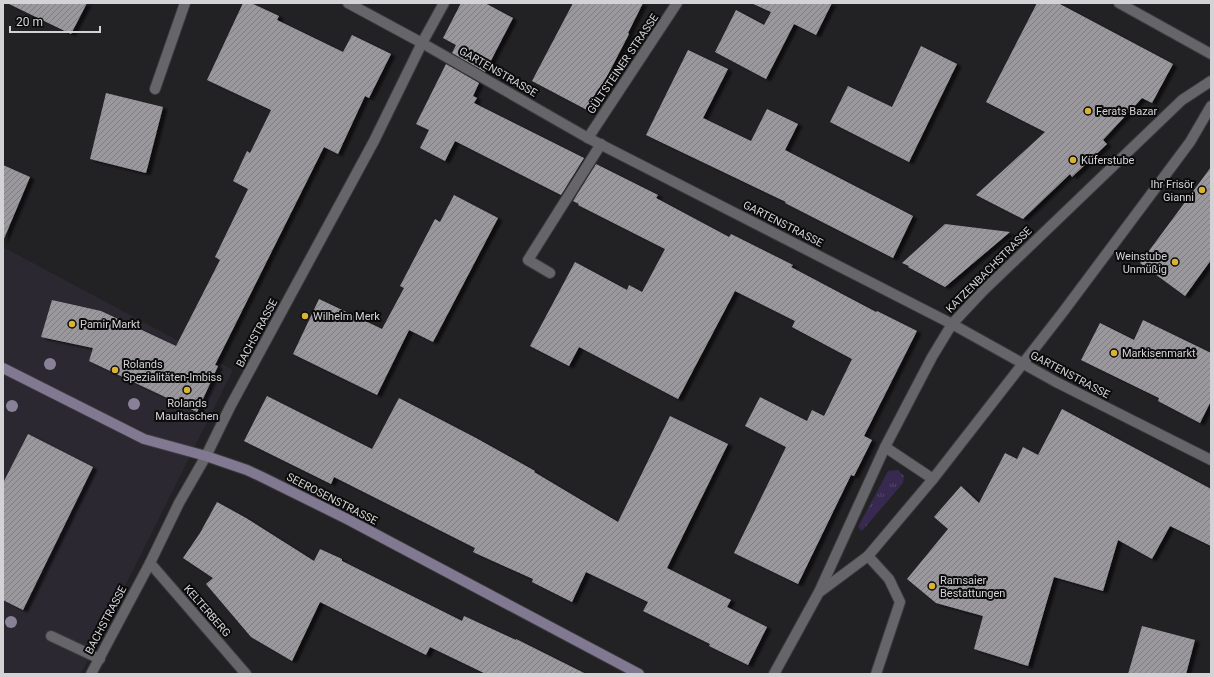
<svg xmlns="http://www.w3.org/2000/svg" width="1214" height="677" font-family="Roboto,sans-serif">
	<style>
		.built { fill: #2b2831 }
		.grass { fill: url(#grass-tufts) }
		.building { fill: url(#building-hatch); filter: url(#shadow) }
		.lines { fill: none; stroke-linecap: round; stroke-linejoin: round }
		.lane-casing { stroke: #3c3b3e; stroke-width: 12 }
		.street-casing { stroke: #3c3b3e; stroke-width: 12 }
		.secondary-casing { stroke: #3c3b3e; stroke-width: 12 }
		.lane { stroke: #666569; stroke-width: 10 }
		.street { stroke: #666569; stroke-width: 10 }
		.secondary { stroke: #817991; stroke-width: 10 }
		.tree { fill: #888198 }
		.poi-dot { fill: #dbb333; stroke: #0b0b0c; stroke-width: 1.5 }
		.labels { text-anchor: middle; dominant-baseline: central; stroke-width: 4; stroke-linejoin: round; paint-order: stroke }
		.street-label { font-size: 11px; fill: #d3d2d5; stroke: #0b0b0c }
		.poi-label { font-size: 11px; fill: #d3d2d5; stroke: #0b0b0c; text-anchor: start }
	</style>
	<defs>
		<pattern id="grass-tufts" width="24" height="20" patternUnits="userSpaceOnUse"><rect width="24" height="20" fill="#382950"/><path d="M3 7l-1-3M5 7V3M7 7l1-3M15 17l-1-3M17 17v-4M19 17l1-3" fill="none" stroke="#544768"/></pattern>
		<pattern id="building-hatch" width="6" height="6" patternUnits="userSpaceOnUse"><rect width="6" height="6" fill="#9a989d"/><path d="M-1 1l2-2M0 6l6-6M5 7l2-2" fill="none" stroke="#7f7d81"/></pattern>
		<filter id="shadow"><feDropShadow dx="4.5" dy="2.5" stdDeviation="1" flood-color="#0009"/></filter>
	</defs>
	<rect width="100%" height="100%" fill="#222124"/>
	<path class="built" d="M3 247 233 370 81 674H3Z"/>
	<path class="grass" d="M898 470 904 476 903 483 862 531 858 527 888 471Z"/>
	<g class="building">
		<path d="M7 3H87L71 34Z"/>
		<path d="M243 3H251L279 16 277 20 343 52 352 35 391 54 369 98 365 96 338 154 324 147 215 365 218 366 197 412 89 361 93 348 41 337 52 300 101 311 176 346 220 260 215 257 248 189 233 181 247 151 250 153 271 110 207 80Z"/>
		<path d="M461 3H485L513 18 485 72 452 53 456 45 443 38Z"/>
		<path d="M573 3H643L628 33 629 34 589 111 532 81Z"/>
		<path d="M751 3H832L816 35 794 24 766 79 715 52 736 10 764 25 771 12Z"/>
		<path d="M1037 3H1058L1173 64 1152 103 1142 98 1103 140 1107 144 1072 177 1070 174 1023 219 976 195 1045 132 986 102Z"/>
		<path d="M921 46 957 64 909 162 830 122 848 86 892 107Z"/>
		<path d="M688 50 728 69 703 118 751 141 767 109 798 124 785 150 913 216 893 258 785 203 786 202 646 135Z"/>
		<path d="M446 64 479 83 473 96 477 98 474 103 584 158 561 195 455 141 445 161 420 148 429 130 416 124Z"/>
		<path d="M106 93 163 107 146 173 90 159Z"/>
		<path d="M596 164 658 195 656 198 729 237 731 234 793 265 791 267 876 312 877 311 917 331 864 436 872 440 854 476 851 475 798 584 734 553 786 447 745 426 760 397 807 421 812 410 824 416 852 359 792 327 795 321 735 291 678 399 579 347 569 366 530 346 575 262 627 290 629 285 642 292 665 249 578 205 579 204 573 201Z"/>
		<path d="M3 165 30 177 3 241Z"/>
		<path d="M1211 167V260L1185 296 1140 263Z"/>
		<path d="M454 195 498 218 433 342 409 330 377 395 293 354 319 299 382 329 404 288 400 286 435 219 440 222Z"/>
		<path d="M945 224 1010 232 945 287 908 267 909 266 902 263Z"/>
		<path d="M1143 320 1211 353V401L1200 423 1158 401 1159 398 1081 360 1100 323 1134 340Z"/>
		<path d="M267 396 372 449 399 398 476 438 535 471 534 472 618 522 670 416 728 444 667 568 731 600 727 607 767 627 748 665 709 646 710 644 643 611 648 602 586 572 572 602 532 582 533 579 473 552 475 548 334 477 331 484 244 441Z"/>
		<path d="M1062 409 1211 489V546L1170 526 1152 559 1118 540 1103 591 1054 577 1028 666 974 649 983 616 936 603 907 579 948 529 934 517 961 486 979 503 1005 453 1017 459 1023 447 1038 455Z"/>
		<path d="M28 434 93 467 23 610 3 600V483Z"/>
		<path d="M217 502 246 518 314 561 320 549 342 559V561L462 621 464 616 516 640V639L586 674H486L430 647 426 655 320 602 292 661 251 637 206 584 213 578 183 558 200 533Z"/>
		<path d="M1142 626 1195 640 1186 674H1128Z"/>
	</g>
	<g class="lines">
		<g class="lane-casing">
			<g id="lane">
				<path d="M155 89 185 3"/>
				<path d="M550 273 528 260 601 144"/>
				<path d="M885 447 933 479"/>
				<path d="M868 556 889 579 900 602 876 674"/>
				<path d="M51 636 100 659"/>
			</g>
		</g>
		<g class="street-casing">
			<g id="street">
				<path d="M348 3 422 43 588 138 952 324 1056 382 1211 460"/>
				<path d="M1119 3 1211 54"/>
				<path d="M588 138 677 3"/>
				<path d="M150 563 246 674"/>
				<path d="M821 591 868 556 933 479 1063 312 1190 142 1211 106"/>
				<path d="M91 674 150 563 179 503 206 456 230 407 374 141 422 43 444 3"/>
				<path d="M774 674 819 592 885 447 932 357 952 324 982 292 1182 100 1211 81"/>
			</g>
		</g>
		<g class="secondary-casing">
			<path id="secondary" d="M3 368 144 439 206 456 247 470 262 477 347 519 639 674"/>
		</g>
		<use href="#lane" class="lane"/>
		<use href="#street" class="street"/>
		<use href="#secondary" class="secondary"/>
	</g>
	<g class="tree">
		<circle cx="50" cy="364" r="6"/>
		<circle cx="134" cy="404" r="6"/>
		<circle cx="12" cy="406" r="6"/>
		<circle cx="11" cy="622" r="6"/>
	</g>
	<g class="poi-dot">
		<circle cx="1088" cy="111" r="4"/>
		<circle cx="1073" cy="160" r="4"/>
		<circle cx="1202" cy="190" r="4"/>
		<circle cx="1175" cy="262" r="4"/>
		<circle cx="305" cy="316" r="4"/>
		<circle cx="72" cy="324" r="4"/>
		<circle cx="1114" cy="353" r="4"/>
		<circle cx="115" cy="370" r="4"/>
		<circle cx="187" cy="390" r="4"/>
		<circle cx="932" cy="586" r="4"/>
	</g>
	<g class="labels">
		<g class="street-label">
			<text transform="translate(623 64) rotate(-56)">GÜLTSTEINER STRASSE</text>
			<text transform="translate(498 72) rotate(30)">GARTENSTRASSE</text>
			<text transform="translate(783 224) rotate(27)">GARTENSTRASSE</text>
			<text transform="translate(989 270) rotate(-45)">KATZENBACHSTRASSE</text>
			<text transform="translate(257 333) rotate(-62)">BACHSTRASSE</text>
			<text transform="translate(1070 375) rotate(28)">GARTENSTRASSE</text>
			<text transform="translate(332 499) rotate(27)">SEEROSENSTRASSE</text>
			<text transform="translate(207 611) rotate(49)">KELTERBERG</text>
			<text transform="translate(106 620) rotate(-62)">BACHSTRASSE</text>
		</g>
		<g class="poi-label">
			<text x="1096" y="111">Ferats Bazar</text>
			<text x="1081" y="160">Küferstube</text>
			<text x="1194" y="184" text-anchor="end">Ihr Frisör<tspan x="1194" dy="13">Gianni</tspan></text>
			<text x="1167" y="256" text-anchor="end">Weinstube<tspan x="1167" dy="13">Unmüßig</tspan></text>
			<text x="313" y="316">Wilhelm Merk</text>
			<text x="80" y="324">Pamir Markt</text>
			<text x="1122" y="353">Markisenmarkt</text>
			<text x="123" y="364">Rolands<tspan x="123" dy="13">Spezialitäten-Imbiss</tspan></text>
			<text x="187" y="403" text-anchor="middle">Rolands<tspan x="187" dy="13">Maultaschen</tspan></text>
			<text x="940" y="580">Ramsaier<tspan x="940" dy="13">Bestattungen</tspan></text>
		</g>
	</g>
	<rect width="1214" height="677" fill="none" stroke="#d3d2d5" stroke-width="8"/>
	<path d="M10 26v6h90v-6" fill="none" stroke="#d3d2d5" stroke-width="2"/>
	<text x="16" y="26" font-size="12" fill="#d3d2d5" stroke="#0b0b0c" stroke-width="3" paint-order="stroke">20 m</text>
</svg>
